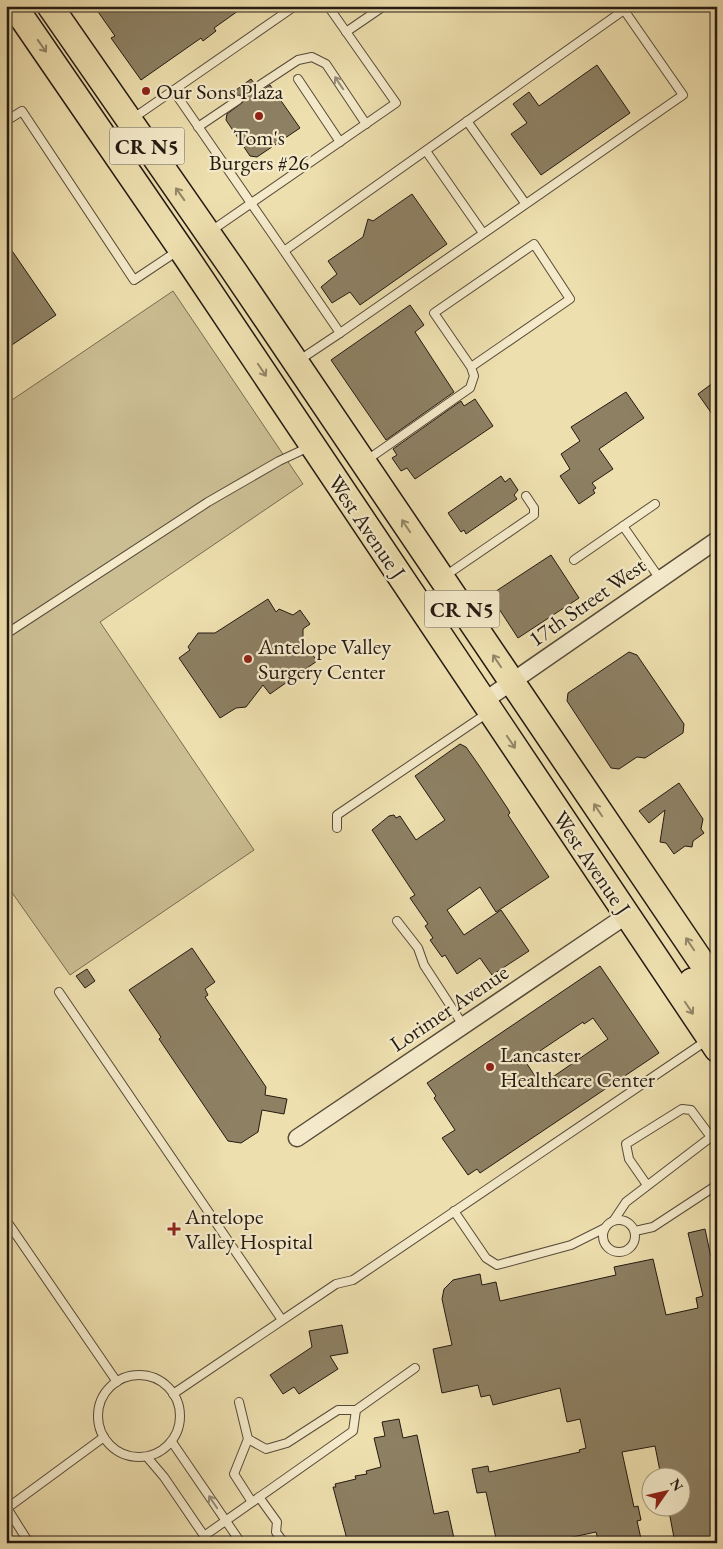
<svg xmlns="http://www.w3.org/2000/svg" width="723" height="1549" font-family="'EB Garamond',serif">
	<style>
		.green { fill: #ccbe93; stroke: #786c52 }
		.building { fill: #8d8063; stroke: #241a12; fill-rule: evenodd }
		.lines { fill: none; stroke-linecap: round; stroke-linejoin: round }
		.lane-casing { stroke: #564b39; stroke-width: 10 }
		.street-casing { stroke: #564b39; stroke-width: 19 }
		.primary-casing { stroke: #241a12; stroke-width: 28 }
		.lane { stroke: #f4eaca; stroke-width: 8 }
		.street { stroke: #f4eaca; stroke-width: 16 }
		.primary { stroke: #eedfae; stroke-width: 25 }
		.oneway { stroke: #938668 }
		.oneway2 { stroke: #968c77 }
		.poi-dot { fill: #8f2418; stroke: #f4eaca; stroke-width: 2 }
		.labels { text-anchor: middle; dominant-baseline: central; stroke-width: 4.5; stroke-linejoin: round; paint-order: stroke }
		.shield { fill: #f4eaca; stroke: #625849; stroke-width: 1 }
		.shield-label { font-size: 21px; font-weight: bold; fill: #241a12 }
		.poi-label { font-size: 22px; fill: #241a12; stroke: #f4eaca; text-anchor: start }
		.street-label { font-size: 22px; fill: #241a12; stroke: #f4eaca }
	</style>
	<rect width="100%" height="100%" fill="#eedfae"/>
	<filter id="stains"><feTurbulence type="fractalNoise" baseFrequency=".004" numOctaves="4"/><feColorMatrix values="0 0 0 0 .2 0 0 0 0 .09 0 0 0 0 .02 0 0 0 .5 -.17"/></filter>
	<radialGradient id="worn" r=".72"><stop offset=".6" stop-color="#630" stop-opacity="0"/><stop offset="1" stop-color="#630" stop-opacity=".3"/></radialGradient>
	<path class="green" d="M173 291 303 484 100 622 254 850 70 975 6 884V404Z"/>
	<g class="building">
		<path d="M94 6H245L214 28 216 31 203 41 201 38 141 80 111 38 115 36Z"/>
		<path d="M597 65 630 113 541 175 511 134 527 123 513 104 529 92 539 106Z"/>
		<path d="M251 79 254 83 251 88 255 92H260L270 85 300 128 257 157 250 156 226 120 227 114 243 102 241 95 234 96 232 93Z"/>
		<path d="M412 194 447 244 360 305 350 292 332 303 321 287 337 274 328 261 363 237 368 219 373 221Z"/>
		<path d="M6 242 56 315 6 349Z"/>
		<path d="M410 305 424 325 415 332 454 392 386 440 331 360Z"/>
		<path d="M717 380V421L698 394Z"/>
		<path d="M626 392 644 418 599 449 613 469 592 483 596 488 593 490 595 493 579 504 560 476 570 469 561 454 580 441 571 427Z"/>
		<path d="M475 399 493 426 415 479 407 468 401 471 392 458 397 455 393 449 461 401 464 406Z"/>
		<path d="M501 476 505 482 510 478 518 490 514 495 517 499 466 534 464 530 461 532 448 513Z"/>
		<path d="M551 555 579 598 518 638 490 595Z"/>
		<path d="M268 599 276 612 279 609 293 615 300 610 310 624 303 629V641L317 661 270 694 263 685 246 707 236 708 220 718 179 658 190 650 188 647 198 633H215Z"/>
		<path d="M629 652 637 655 684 724 683 733 645 758 637 757 619 769 611 768 567 701 568 693Z"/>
		<path d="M460 744 466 747 478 764 508 809 510 813 508 815 549 877 496 912 480 887 447 910 464 935 501 910 529 951 492 975 480 958 457 974 445 955 442 957 430 940 433 938 425 926 428 924 410 898 415 895 372 830 389 816 394 815 396 818 400 816 416 840 445 820 415 776Z"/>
		<path d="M679 783 703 819 701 829 704 833 693 841 692 847 685 846 674 854 666 843 660 842 665 810 649 823 639 811Z"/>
		<path d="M192 948 215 982 205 989 208 995 205 997 266 1087 265 1095 287 1099 284 1114 262 1110 258 1132 241 1143 228 1141 159 1039 161 1037 129 990Z"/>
		<path d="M600 966 659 1053 480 1173 477 1169 468 1175 442 1138 455 1130 434 1098 436 1096 427 1083ZM593 1018 608 1039 541 1085 525 1061 583 1022 584 1024Z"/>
		<path d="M87 969 95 981 85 988 76 976Z"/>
		<path d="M705 1229 711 1257 717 1256V1543H675L668 1506H680V1476H661L655 1446 622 1452 634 1507 638 1506 641 1520 637 1521 642 1543H599L596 1532 545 1543H497L486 1492 477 1493 472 1469 488 1466 489 1472 580 1452 579 1450 586 1448 580 1419 567 1422 560 1388 493 1405 490 1395 481 1397 478 1385 442 1393 433 1349 452 1345 442 1299 444 1289 453 1280 480 1274 482 1285 496 1282 500 1301 616 1275 614 1267 653 1259 666 1315 698 1308 696 1298 703 1296 688 1233Z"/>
		<path d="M342 1325 348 1353 330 1356 338 1369 299 1394 294 1387 283 1394 270 1375 312 1347 309 1331Z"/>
		<path d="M399 1419 403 1438 417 1435 434 1514 448 1511 455 1543H373V1540L348 1543 333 1487H336L335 1484 356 1479 355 1476 367 1474 366 1471 381 1467 374 1438 385 1436 382 1422Z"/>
	</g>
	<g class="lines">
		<g class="lane-casing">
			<g id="lane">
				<path d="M346 32 384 6"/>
				<path d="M298 79 340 142"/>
				<path d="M257 87 298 60 312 57 326 64 366 124"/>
				<path d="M173 90 284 251 624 10 683 95 340 333 284 251"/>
				<path d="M132 119 295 6"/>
				<path d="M6 121 22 111 134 280 179 250"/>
				<path d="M467 121 525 203"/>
				<path d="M198 127 238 100"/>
				<path d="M426 151 483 233"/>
				<path d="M211 231 396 103 328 6"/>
				<path d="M298 361 340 333"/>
				<path d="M367 460 470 388 474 376 471 367 434 313 534 244 570 299 471 367"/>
				<path d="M623 526 660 579"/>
				<path d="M574 560 655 504"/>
				<path d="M445 576 534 515V508L526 496"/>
				<path d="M6 634 208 502 279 461 309 447"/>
				<path d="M337 828V815L489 712"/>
				<path d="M397 921 418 948 424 965 463 1025"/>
				<path d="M59 992 282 1320"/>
				<path d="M454 1211 486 1258 497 1265 571 1245 605 1228"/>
				<circle cx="619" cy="1236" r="16"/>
				<path d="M6 1220 117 1382"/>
				<path d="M614 1220 626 1202 711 1137 691 1110 682 1109 626 1144 629 1159 647 1185"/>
				<path d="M635 1231 653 1227 717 1185"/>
				<circle cx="139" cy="1416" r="41"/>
				<path d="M173 1394 336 1284 353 1280 706 1041"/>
				<path d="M239 1402 248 1439 234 1474 252 1502"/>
				<path d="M248 1439 266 1449 287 1443 338 1410H356"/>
				<path d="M172 1442 241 1543"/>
				<path d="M147 1457 164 1477 209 1543"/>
				<path d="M259 1497 277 1522 276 1532 284 1543"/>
				<path d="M7 1508 29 1543"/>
				<path d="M6 1509 104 1437"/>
				<path d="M204 1536 353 1431 356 1410 415 1368"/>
			</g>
		</g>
		<g class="street-casing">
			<g id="street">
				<path d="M484 701 717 540"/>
				<path d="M297 1138 627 915"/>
			</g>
		</g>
		<g class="primary-casing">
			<g id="primary">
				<path d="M14 6 185 255 717 1049"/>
				<path d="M50 6 234 271 717 985"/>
				<path d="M692 981 710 1009 717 1011"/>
			</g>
		</g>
		<use href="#lane" class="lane"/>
		<use href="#street" class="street"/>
		<use href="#primary" class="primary"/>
	</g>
	<defs><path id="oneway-shaft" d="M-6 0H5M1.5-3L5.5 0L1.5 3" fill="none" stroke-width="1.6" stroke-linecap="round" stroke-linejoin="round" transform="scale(1.25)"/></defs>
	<g class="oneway">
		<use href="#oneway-shaft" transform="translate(42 46) rotate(55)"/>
		<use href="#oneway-shaft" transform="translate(180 194) rotate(-125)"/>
		<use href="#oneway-shaft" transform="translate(262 370) rotate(56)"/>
		<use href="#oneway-shaft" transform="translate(406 526) rotate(-124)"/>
		<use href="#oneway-shaft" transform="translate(497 661) rotate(-124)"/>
		<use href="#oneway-shaft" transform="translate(511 742) rotate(56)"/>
		<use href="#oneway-shaft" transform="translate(598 810) rotate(-124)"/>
		<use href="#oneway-shaft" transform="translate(690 944) rotate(-124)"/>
		<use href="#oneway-shaft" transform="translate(689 1008) rotate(56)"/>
	</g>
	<g class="oneway2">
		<use href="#oneway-shaft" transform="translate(339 83) rotate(-124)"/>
		<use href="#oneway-shaft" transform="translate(213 1502) rotate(-124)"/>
	</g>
	<g class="poi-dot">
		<circle cx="146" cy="91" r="5"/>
		<circle cx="259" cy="116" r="5"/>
		<circle cx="248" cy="659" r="5"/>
		<circle cx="490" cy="1067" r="5"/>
		<path d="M171.5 1221.5h5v5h5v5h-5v5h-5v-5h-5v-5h5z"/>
	</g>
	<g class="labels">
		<g class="shield">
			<rect x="109.5" y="127.5" width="75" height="37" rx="4"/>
			<rect x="424.5" y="590.5" width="75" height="37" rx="4"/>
		</g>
		<g class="shield-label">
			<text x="147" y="146">CR N5</text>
			<text x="462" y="609">CR N5</text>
		</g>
		<g class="poi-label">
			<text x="156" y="91">Our Sons Plaza</text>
			<text x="259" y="137" text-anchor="middle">Tom's<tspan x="259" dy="25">Burgers #26</tspan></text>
			<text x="258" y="646">Antelope Valley<tspan x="258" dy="25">Surgery Center</tspan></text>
			<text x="500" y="1054">Lancaster<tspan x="500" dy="25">Healthcare Center</tspan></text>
			<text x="185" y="1216">Antelope<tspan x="185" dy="25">Valley Hospital</tspan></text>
		</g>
		<g class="street-label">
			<text transform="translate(367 527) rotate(56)">West Avenue J</text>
			<text transform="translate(587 602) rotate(-35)">17th Street West</text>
			<text transform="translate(592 863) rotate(56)">West Avenue J</text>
			<text transform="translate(449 1008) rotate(-34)">Lorimer Avenue</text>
		</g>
	</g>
	<rect width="723" height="1549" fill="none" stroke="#eedfae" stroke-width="25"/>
	<rect x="8" y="8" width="708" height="1534" fill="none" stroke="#241a12" stroke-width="2.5"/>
	<rect x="12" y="12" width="698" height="1524" fill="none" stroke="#241a12"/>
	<g transform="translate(666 1492) rotate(56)"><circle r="24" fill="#f4eaca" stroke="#a19780"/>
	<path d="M0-4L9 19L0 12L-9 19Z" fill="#8f2418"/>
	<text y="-8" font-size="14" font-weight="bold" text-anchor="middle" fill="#241a12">N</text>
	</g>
	<rect width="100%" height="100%" filter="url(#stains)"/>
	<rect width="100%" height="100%" fill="url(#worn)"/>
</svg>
